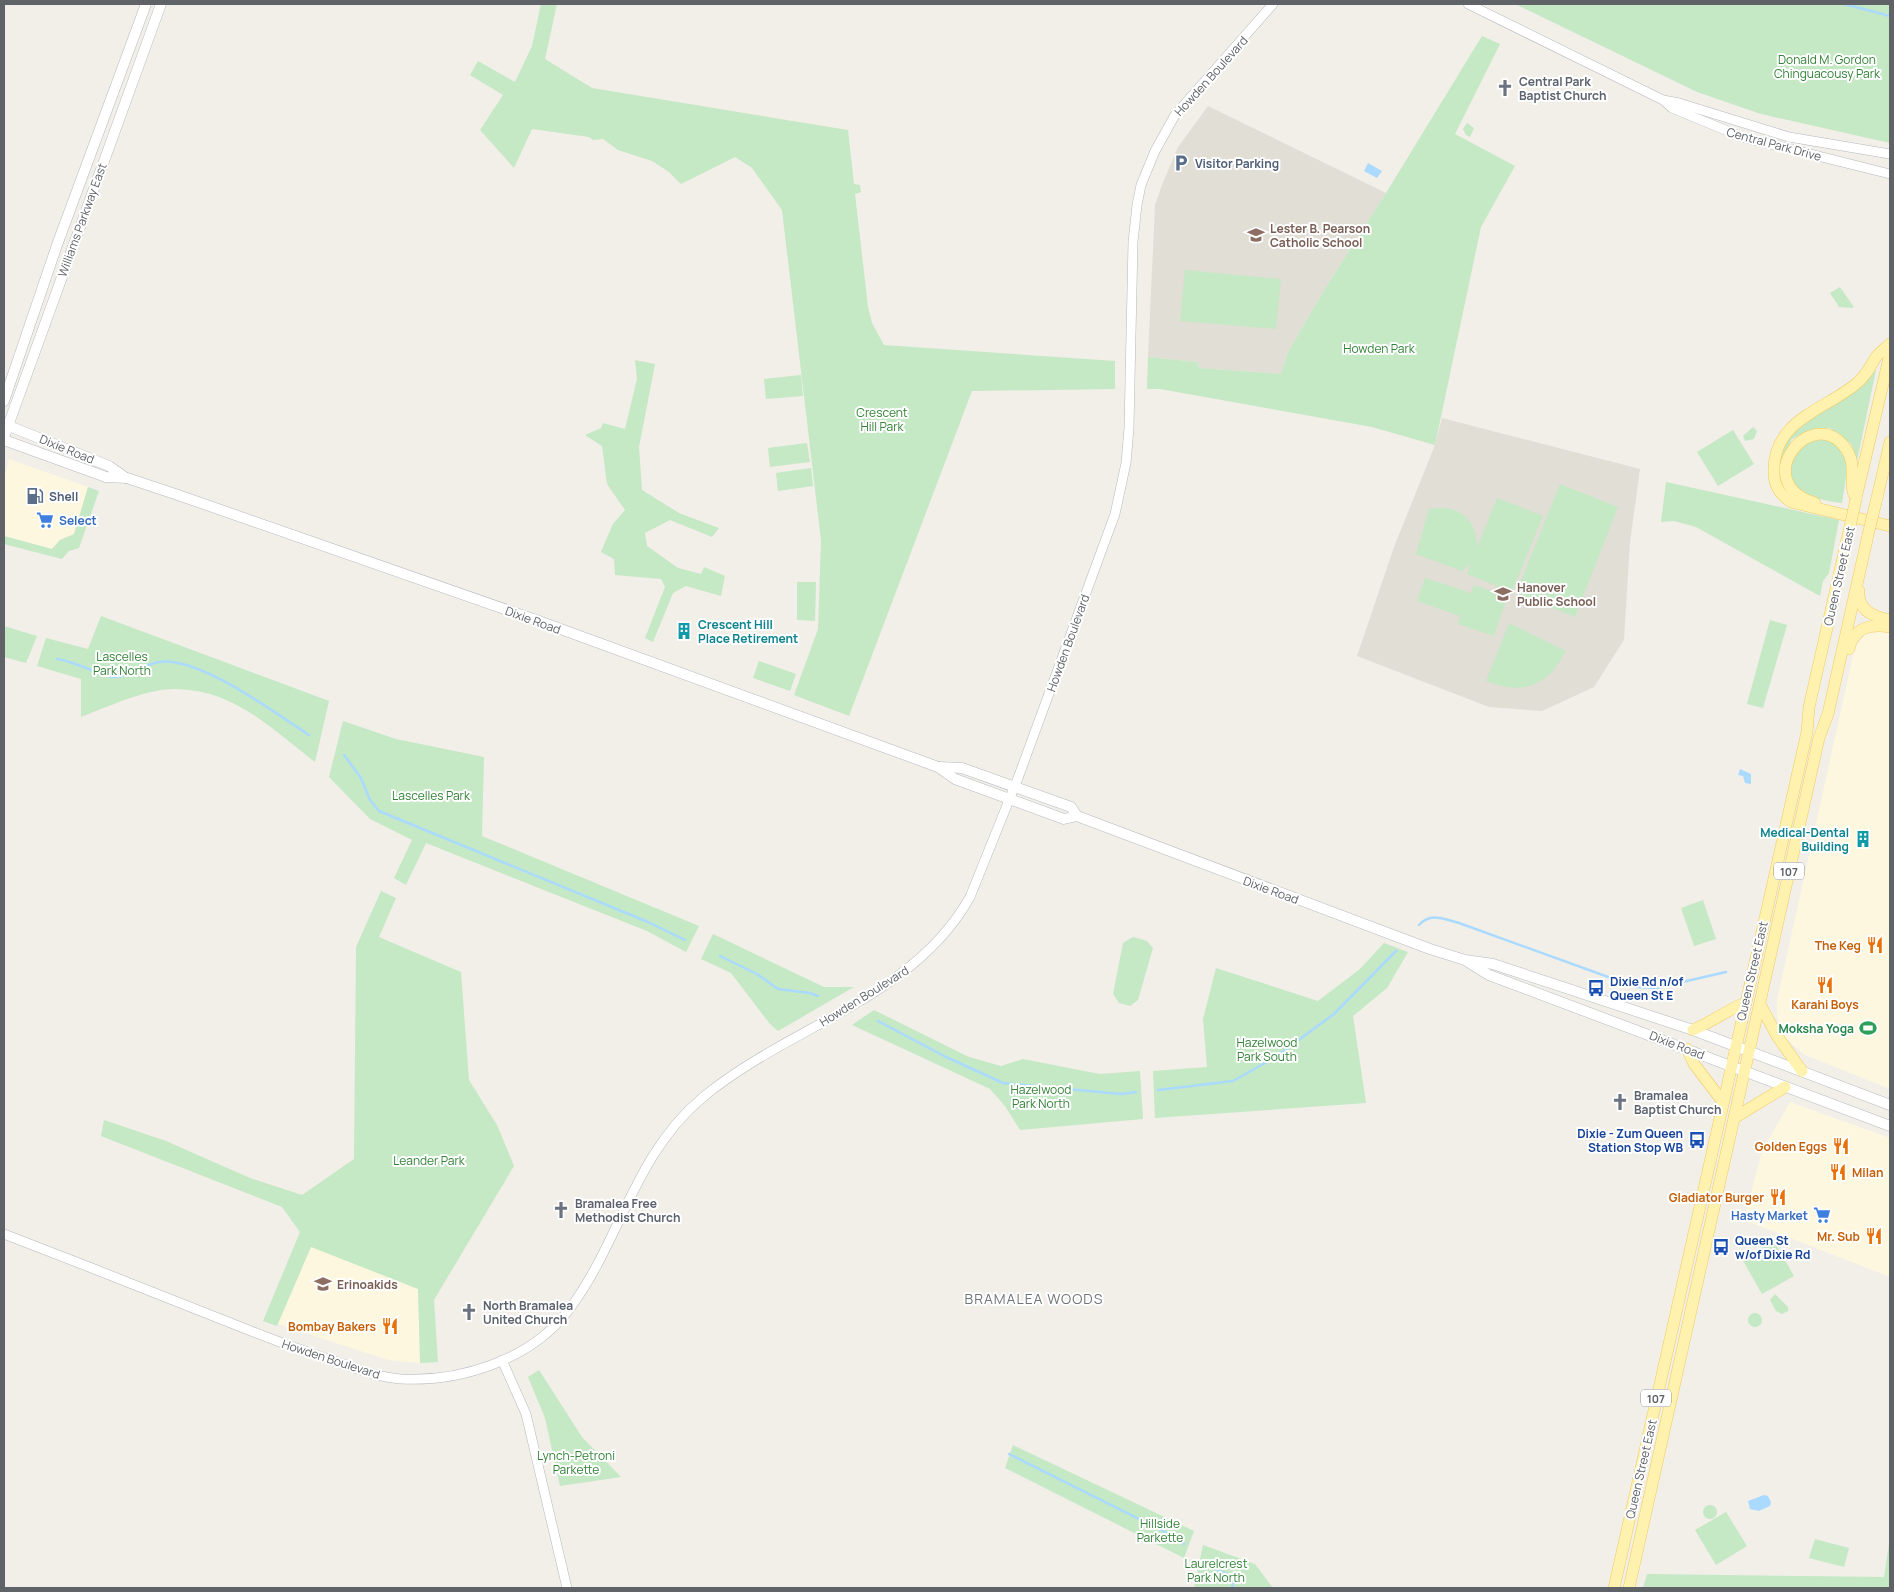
<svg xmlns="http://www.w3.org/2000/svg" width="1894" height="1592" font-family="Manrope,sans-serif">
	<style>
		.commercial { fill: #fef7e0 }
		.education { fill: #e1ded6 }
		.green { fill: #c5e8c5 }
		.water { fill: #aadaff }
		.lines { fill: none; stroke-linecap: round; stroke-linejoin: round }
		.stream { stroke: #aadaff; stroke-width: 2.5 }
		.tertiary-casing { stroke: #b5b8bc; stroke-width: 10 }
		.secondary-casing { stroke: #b6babf; stroke-width: 11 }
		.primary-casing { stroke: #f2c960; stroke-width: 12 }
		.tertiary { stroke: #fff; stroke-width: 9 }
		.secondary { stroke: #fff; stroke-width: 10 }
		.primary { stroke: #fff2af; stroke-width: 11 }
		.primary-bridge-casing { stroke: #f2c960; stroke-width: 12; stroke-linecap: butt }
		.primary-bridge { stroke: #fff2af; stroke-width: 11 }
		.labels { text-anchor: middle; dominant-baseline: central; stroke-width: 4; stroke-linejoin: round; paint-order: stroke }
		.shield { fill: #fff; stroke: #8f9295; stroke-width: 1 }
		.shield-label { font-size: 11px; font-weight: bold; fill: #5f6368 }
		.park-label { font-size: 12px; fill: #348238; stroke: #fff }
		.street-label { font-size: 12px; fill: #5f6368; stroke: #fff }
		.worship-label { font-size: 12px; font-weight: bold; fill: #5b616d; stroke: #fff; text-anchor: start }
		.service-label { font-size: 12px; font-weight: bold; fill: #4e5e75; stroke: #fff; text-anchor: start }
		.education-label { font-size: 12px; font-weight: bold; fill: #785e54; stroke: #fff; text-anchor: start }
		.shop-label { font-size: 12px; font-weight: bold; fill: #366cbe; stroke: #fff; text-anchor: start }
		.culture-label { font-size: 12px; font-weight: bold; fill: #0d838f; stroke: #fff; text-anchor: start }
		.food-label { font-size: 12px; font-weight: bold; fill: #c56008; stroke: #fff; text-anchor: end }
		.transit-label { font-size: 12px; font-weight: bold; fill: #164399; stroke: #fff; text-anchor: start }
		.leisure-label { font-size: 12px; font-weight: bold; fill: #27864d; stroke: #fff; text-anchor: end }
		.neighbourhood-label { font-size: 14px; letter-spacing: 1px; fill: #70757a; stroke: #fff }
	</style>
	<rect width="100%" height="100%" fill="#f1efe8"/>
	<g class="commercial">
		<path d="M9 459 88 487 74 534 60 540 52 549 4 536V479Z"/>
		<path d="M1869 630 1890 631V1089L1803 1054 1786 1038 1779 1025 1777 1012V1000L1855 647 1865 635 1864 633Z"/>
		<path d="M1790 1102 1890 1138V1277L1744 1220 1762 1151Z"/>
		<path d="M311 1246 418 1289 420 1363 388 1360 278 1324Z"/>
	</g>
	<g class="education">
		<path d="M1208 106 1386 193 1326 287 1288 352 1281 374 1199 368 1198 362 1148 357 1155 205 1162 185 1178 147Z"/>
		<path d="M1442 418 1640 469 1630 542 1624 640 1594 687 1542 711 1489 707 1357 656 1394 547 1435 445Z"/>
	</g>
	<g class="green">
		<path d="M541 4H557L545 59 592 88 848 130 854 184 860 185 861 192 855 194 868 307 872 323 884 345 1115 361V389L972 391 849 716 794 695 818 629 821 540 782 210 752 168 735 157 681 184 669 172 652 161 618 150 603 139 593 140 589 137 532 129 514 168 480 130 503 95 470 75 478 61 515 82 532 46Z"/>
		<path d="M1515 4H1890V143L1761 114 1697 92Z"/>
		<path d="M1482 36 1500 44 1455 134 1515 166 1481 227 1435 445 1372 427 1160 389H1147L1148 357 1198 362 1199 368 1281 374 1288 352 1326 287 1386 193Z"/>
		<path d="M1467 123 1474 128 1470 137 1466 135 1463 129Z"/>
		<path d="M1185 270 1281 279 1276 329 1180 321Z"/>
		<path d="M1840 287 1854 307 1852 308 1839 307 1830 293Z"/>
		<path d="M635 360 655 364 639 447 642 490 679 513 719 528 712 537 670 520 645 533 647 546 678 568 701 574 704 567 725 576 721 596 686 586 673 593 653 642 645 638 665 587 661 579 615 575 614 559 601 552 613 524 625 510 607 484 602 446 585 435 601 428 603 423 625 429 637 379Z"/>
		<path d="M1876 370 1857 461 1851 444 1830 428 1809 430 1792 439 1782 458 1781 470 1797 499 1787 493 1780 484 1778 472 1783 447 1794 430 1860 386Z"/>
		<path d="M801 375 803 396 766 399 764 379Z"/>
		<path d="M1753 427 1757 431 1754 439 1745 441 1743 436Z"/>
		<path d="M1733 430 1754 464 1718 486 1697 452Z"/>
		<path d="M1812 438C1856 439 1847 471 1842 503 1820 501 1775 490 1791 457 1795 450 1806 443 1812 438Z"/>
		<path d="M807 443 810 462 770 467 768 448Z"/>
		<path d="M811 468 813 486 778 491 776 473Z"/>
		<path d="M1666 482 1839 520 1829 573 1823 581 1820 596 1696 527 1674 521 1661 522Z"/>
		<path d="M1560 484 1618 507 1575 617 1516 593Z"/>
		<path d="M88 487 99 491 79 548 69 551 62 559 4 544V536L52 549 60 540 74 534Z"/>
		<path d="M1497 498 1543 516 1512 592 1467 574 1471 563 1462 571 1416 554 1429 509C1457 503 1478 519 1477 548Z"/>
		<path d="M1425 578 1471 593 1474 585 1507 597 1494 636 1458 624 1460 616 1417 601Z"/>
		<path d="M797 582H816L815 621 797 620Z"/>
		<path d="M101 616 329 701 315 762C271 728 234 690 176 689 148 688 107 707 81 717V679L37 666 46 638 88 649Z"/>
		<path d="M1770 620 1787 625 1763 708 1747 704Z"/>
		<path d="M1511 624 1566 651C1548 686 1523 696 1486 681L1508 626Z"/>
		<path d="M4 626 37 636 26 663 4 657Z"/>
		<path d="M759 661 796 674 790 691 753 678Z"/>
		<path d="M343 721 396 739 484 757 482 836 699 926 686 952 647 931 426 843 406 885 394 878 412 840 370 819 329 777Z"/>
		<path d="M381 891 396 898 379 937 461 972 469 1080 497 1125 514 1166 434 1300 438 1362 420 1363 418 1289 311 1247 277 1326 263 1321 300 1232 282 1207 101 1136 104 1120 166 1141 250 1178 302 1195 354 1159 356 947Z"/>
		<path d="M1703 900 1716 939 1694 946 1681 908Z"/>
		<path d="M713 934 824 987H854L778 1031 770 1024 731 973 701 959Z"/>
		<path d="M1133 937 1147 941 1153 948 1138 1000 1130 1006 1119 1003 1113 994 1123 943Z"/>
		<path d="M1384 943 1408 952 1387 988 1353 1016 1366 1103 1155 1118 1153 1071 1207 1067 1203 1019 1216 968 1318 1001 1360 969Z"/>
		<path d="M874 1010 969 1057 1001 1066 1023 1059 1100 1074 1140 1071 1143 1119 1020 1130 1005 1106 990 1089 852 1025Z"/>
		<path d="M1774 1241 1794 1276 1762 1294 1742 1259Z"/>
		<path d="M1775 1294 1788 1307V1311L1782 1314 1776 1311 1770 1300Z"/>
		<circle cx="1755" cy="1320" r="7"/>
		<path d="M539 1370 582 1437 621 1477 560 1486 545 1418 528 1377Z"/>
		<path d="M1013 1445 1194 1531 1184 1558 1005 1468Z"/>
		<circle cx="1710" cy="1512" r="7"/>
		<path d="M1726 1512 1747 1546 1716 1565 1695 1530Z"/>
		<path d="M1890 1537V1588H1643L1647 1574 1884 1577Z"/>
		<path d="M1815 1539 1849 1548 1844 1567 1809 1558Z"/>
		<path d="M1203 1545 1255 1564 1273 1588H1194Z"/>
	</g>
	<g class="water">
		<path d="M1368 163 1382 171 1377 178 1364 171Z"/>
		<path d="M1740 769 1751 774V784L1745 783 1743 776 1738 775Z"/>
		<path d="M1764 1495 1768 1496 1771 1502 1770 1506 1759 1511 1750 1509 1748 1501Z"/>
	</g>
	<g class="lines">
		<g class="stream">
			<path d="M1844 4 1890 16"/>
			<path d="M57 659C74 661 104 677 115 677 130 677 145 664 159 662 199 656 275 713 309 735"/>
			<path d="M344 755 361 778 370 800 379 811 648 922 685 940"/>
			<path d="M1419 925C1431 912 1443 919 1459 923L1636 987 1656 988 1726 972"/>
			<path d="M720 956 757 974 778 989 810 993 818 996"/>
			<path d="M878 1021 946 1057 1003 1083 1121 1094 1136 1092"/>
			<path d="M1158 1090 1233 1081 1274 1058 1334 1014 1396 951"/>
			<path d="M1009 1454 1169 1534 1184 1544"/>
			<path d="M1209 1566 1231 1576 1233 1588"/>
		</g>
		<g class="tertiary-casing">
			<g id="tertiary">
				<path d="M1468 4 1663 100 1679 103 1789 137 1890 154"/>
				<path d="M1663 100 1672 108 1742 137 1890 174"/>
				<path d="M4 1234C85 1265 165 1297 246 1329 276 1341 306 1352 337 1362 358 1369 378 1377 401 1379 461 1382 530 1360 568 1311 620 1243 633 1156 702 1098 788 1026 913 999 970 897L1018 778 1115 514 1126 463 1129 428 1133 242 1137 205 1141 185 1155 151 1175 115 1273 4"/>
				<path d="M502 1360 526 1414 567 1588"/>
			</g>
		</g>
		<g class="secondary-casing">
			<g id="secondary">
				<path d="M4 401 57 245 146 4"/>
				<path d="M4 424 109 466 126 478"/>
				<path d="M4 437 161 4"/>
				<path d="M4 440 106 477 127 478 178 495 536 620 938 767 955 779 1064 819 1077 816"/>
				<path d="M939 767 962 768 1071 807 1077 816 1430 949 1465 960 1493 964 1693 1030 1890 1105"/>
				<path d="M1468 962 1489 975 1890 1126"/>
			</g>
		</g>
		<g class="primary-casing">
			<g id="primary">
				<path d="M1890 344C1886 348 1880 352 1876 357 1870 367 1866 376 1856 384 1824 410 1774 420 1774 470 1773 484 1780 495 1791 502L1890 526"/>
				<path d="M1856 498 1890 354"/>
				<path d="M1876 502 1890 442"/>
				<path d="M1815 503C1747 482 1813 401 1846 449 1858 465 1847 484 1856 499"/>
				<path d="M1859 591C1857 610 1874 617 1890 620"/>
				<path d="M1849 649C1854 627 1870 624 1890 627"/>
				<path d="M1760 1004 1777 1036 1802 1071"/>
				<path d="M1693 1030C1712 1022 1727 1010 1745 1003"/>
				<path d="M1687 1049 1694 1064 1723 1102"/>
				<path d="M1734 1118 1785 1087"/>
				<path d="M1614 1588 1807 732 1809 707 1849 531"/>
				<path d="M1629 1588 1819 738 1828 714 1868 535"/>
			</g>
		</g>
		<use href="#tertiary" class="tertiary"/>
		<use href="#secondary" class="secondary"/>
		<use href="#primary" class="primary"/>
		<g class="primary-bridge-casing">
			<g id="primary-bridge">
				<path d="M1849 531 1856 499"/>
				<path d="M1868 535 1876 502"/>
			</g>
		</g>
		<use href="#primary-bridge" class="primary-bridge"/>
	</g>
	<defs>
		<g id="church-bare" transform="scale(1.35)"><path d="M-1.2-6h2.4v3.5h3.3v2.4h-3.3V6h-2.4V-.1h-3.3v-2.4h3.3Z" fill="#6b7280" stroke="#fff" stroke-width="2.5" paint-order="stroke"/></g>
		<g id="parking-bare" transform="scale(1.35)"><path d="M-3.5-5.5H1a3.5 3.5 0 0 1 0 7H-1V5.5H-3.5ZM-1-3.4V-.6H.8a1.4 1.4 0 0 0 0-2.8Z" fill="#5c6f8a" stroke="#fff" stroke-width="2.5" paint-order="stroke"/></g>
		<g id="school-bare" transform="scale(1.35)"><path d="M0-5L7-2L0 1L-7-2ZM-4 1L0 2.5L4 1V4Q0 6-4 4Z" fill="#8d6e63" stroke="#fff" stroke-width="2.5" paint-order="stroke"/></g>
		<g id="fuel-bare" transform="scale(1.35)"><path d="M-5.5-6h7V0h2V4h1.3V-2.5L3-4.5l.8-.8L6-3V5H2.5V1h-1V6h-7ZM-4.2-4.7v3.2H.2V-4.7Z" fill="#5c6f8a" stroke="#fff" stroke-width="2.5" paint-order="stroke"/></g>
		<g id="supermarket-bare" transform="scale(1.35)"><path d="M-6-5.5h2.5l.6 2H6L4.5 2H-2.5L-4.4-4H-6ZM-1.5 3.2a1.3 1.3 0 1 0 .1 0ZM3 3.2a1.3 1.3 0 1 0 .1 0Z" fill="#3f7fe0" stroke="#fff" stroke-width="2.5" paint-order="stroke"/></g>
		<g id="building-bare" transform="scale(1.35)"><path d="M-4-6H4V6H1V3H-1V6H-4ZM-2.5-4.3h1.7v1.8h-1.7ZM.8-4.3h1.7v1.8H.8ZM-2.5-1h1.7V.8h-1.7ZM.8-1h1.7V.8H.8Z" fill="#0f9aa8" stroke="#fff" stroke-width="2.5" paint-order="stroke"/></g>
		<g id="restaurant-bare" transform="scale(1.35)"><path d="M-5-6h1v4h1v-4h1v4h1v-4h1v5L-1.5 .5V6h-2V.5L-5-1ZM5-6V6H3V1.5H1.5Q1.5-4 5-6Z" fill="#e8710a" stroke="#fff" stroke-width="2.5" paint-order="stroke"/></g>
		<g id="bus-bare" transform="scale(1.35)"><path d="M-5-6H5V4H4V6H2V4H-2V6H-4V4H-5ZM-3.5-4V0h7V-4ZM-3.5 1.2v1.5H-2V1.2ZM2 1.2v1.5H3.5V1.2Z" fill="#1a4fb4" stroke="#fff" stroke-width="2.5" paint-order="stroke"/></g>
		<g id="stadium-bare" transform="scale(1.35)"><path d="M0-5a6.5 5 0 1 0 0 10a6.5 5 0 1 0 0-10ZM-3.5-1.8h7v3.6h-7Z" fill="#2e9e5b" stroke="#fff" stroke-width="2.5" paint-order="stroke"/></g>
	</defs>
	<g fill-rule="evenodd">
		<use href="#church-bare" x="1505" y="88"/>
		<use href="#parking-bare" x="1181" y="163"/>
		<use href="#school-bare" x="1256" y="235"/>
		<use href="#fuel-bare" x="35" y="496"/>
		<use href="#supermarket-bare" x="45" y="520"/>
		<use href="#school-bare" x="1503" y="594"/>
		<use href="#building-bare" x="684" y="631"/>
		<use href="#building-bare" x="1863" y="839"/>
		<use href="#restaurant-bare" x="1875" y="945"/>
		<use href="#restaurant-bare" x="1825" y="985"/>
		<use href="#bus-bare" x="1596" y="988"/>
		<use href="#stadium-bare" x="1868" y="1028"/>
		<use href="#church-bare" x="1620" y="1102"/>
		<use href="#bus-bare" x="1697" y="1140"/>
		<use href="#restaurant-bare" x="1841" y="1146"/>
		<use href="#restaurant-bare" x="1838" y="1172"/>
		<use href="#restaurant-bare" x="1778" y="1197"/>
		<use href="#church-bare" x="561" y="1210"/>
		<use href="#supermarket-bare" x="1822" y="1215"/>
		<use href="#restaurant-bare" x="1874" y="1236"/>
		<use href="#bus-bare" x="1721" y="1247"/>
		<use href="#school-bare" x="323" y="1284"/>
		<use href="#church-bare" x="469" y="1312"/>
		<use href="#restaurant-bare" x="390" y="1326"/>
	</g>
	<g class="labels">
		<g class="shield">
			<rect x="1774" y="862.5" width="30" height="17" rx="4"/>
			<rect x="1641" y="1389.5" width="30" height="17" rx="4"/>
		</g>
		<g class="shield-label">
			<text x="1789" y="871">107</text>
			<text x="1656" y="1398">107</text>
		</g>
		<g class="park-label">
			<text x="1827" y="59">Donald M. Gordon<tspan x="1827" dy="14">Chinguacousy Park</tspan></text>
			<text x="1379" y="348">Howden Park</text>
			<text x="882" y="412">Crescent<tspan x="882" dy="14">Hill Park</tspan></text>
			<text x="122" y="656">Lascelles<tspan x="122" dy="14">Park North</tspan></text>
			<text x="431" y="795">Lascelles Park</text>
			<text x="1267" y="1042">Hazelwood<tspan x="1267" dy="14">Park South</tspan></text>
			<text x="1041" y="1089">Hazelwood<tspan x="1041" dy="14">Park North</tspan></text>
			<text x="429" y="1160">Leander Park</text>
			<text x="576" y="1455">Lynch-Petroni<tspan x="576" dy="14">Parkette</tspan></text>
			<text x="1160" y="1523">Hillside<tspan x="1160" dy="14">Parkette</tspan></text>
			<text x="1216" y="1563">Laurelcrest<tspan x="1216" dy="14">Park North</tspan></text>
		</g>
		<g class="street-label">
			<text transform="translate(1211 76) rotate(-48)">Howden Boulevard</text>
			<text transform="translate(1774 144) rotate(15)">Central Park Drive</text>
			<text transform="translate(82 220) rotate(-70)">Williams Parkway East</text>
			<text transform="translate(67 449) rotate(22)">Dixie Road</text>
			<text transform="translate(1839 576) rotate(-77)">Queen Street East</text>
			<text transform="translate(533 620) rotate(20)">Dixie Road</text>
			<text transform="translate(1068 643) rotate(-70)">Howden Boulevard</text>
			<text transform="translate(1271 890) rotate(20)">Dixie Road</text>
			<text transform="translate(1752 971) rotate(-77)">Queen Street East</text>
			<text transform="translate(864 996) rotate(-32)">Howden Boulevard</text>
			<text transform="translate(1677 1045) rotate(21)">Dixie Road</text>
			<text transform="translate(331 1359) rotate(18)">Howden Boulevard</text>
			<text transform="translate(1641 1469) rotate(-77)">Queen Street East</text>
		</g>
		<g class="worship-label">
			<text x="1519" y="81">Central Park<tspan x="1519" dy="14">Baptist Church</tspan></text>
			<text x="1634" y="1095">Bramalea<tspan x="1634" dy="14">Baptist Church</tspan></text>
			<text x="575" y="1203">Bramalea Free<tspan x="575" dy="14">Methodist Church</tspan></text>
			<text x="483" y="1305">North Bramalea<tspan x="483" dy="14">United Church</tspan></text>
		</g>
		<g class="service-label">
			<text x="1195" y="163">Visitor Parking</text>
			<text x="49" y="496">Shell</text>
		</g>
		<g class="education-label">
			<text x="1270" y="228">Lester B. Pearson<tspan x="1270" dy="14">Catholic School</tspan></text>
			<text x="1517" y="587">Hanover<tspan x="1517" dy="14">Public School</tspan></text>
			<text x="337" y="1284">Erinoakids</text>
		</g>
		<g class="shop-label">
			<text x="59" y="520">Select</text>
			<text x="1808" y="1215" text-anchor="end">Hasty Market</text>
		</g>
		<g class="culture-label">
			<text x="698" y="624">Crescent Hill<tspan x="698" dy="14">Place Retirement</tspan></text>
			<text x="1849" y="832" text-anchor="end">Medical-Dental<tspan x="1849" dy="14">Building</tspan></text>
		</g>
		<g class="food-label">
			<text x="1861" y="945">The Keg</text>
			<text x="1825" y="1004" text-anchor="middle">Karahi Boys</text>
			<text x="1827" y="1146">Golden Eggs</text>
			<text x="1852" y="1172" text-anchor="start">Milan</text>
			<text x="1764" y="1197">Gladiator Burger</text>
			<text x="1860" y="1236">Mr. Sub</text>
			<text x="376" y="1326">Bombay Bakers</text>
		</g>
		<g class="transit-label">
			<text x="1610" y="981">Dixie Rd n/of<tspan x="1610" dy="14">Queen St E</tspan></text>
			<text x="1683" y="1133" text-anchor="end">Dixie - Zum Queen<tspan x="1683" dy="14">Station Stop WB</tspan></text>
			<text x="1735" y="1240">Queen St<tspan x="1735" dy="14">w/of Dixie Rd</tspan></text>
		</g>
		<g class="leisure-label">
			<text x="1854" y="1028">Moksha Yoga</text>
		</g>
		<g class="neighbourhood-label">
			<text x="1034" y="1298">BRAMALEA WOODS</text>
		</g>
	</g>
	<rect width="1894" height="1592" fill="none" stroke="#5f6368" stroke-width="10"/>
</svg>
